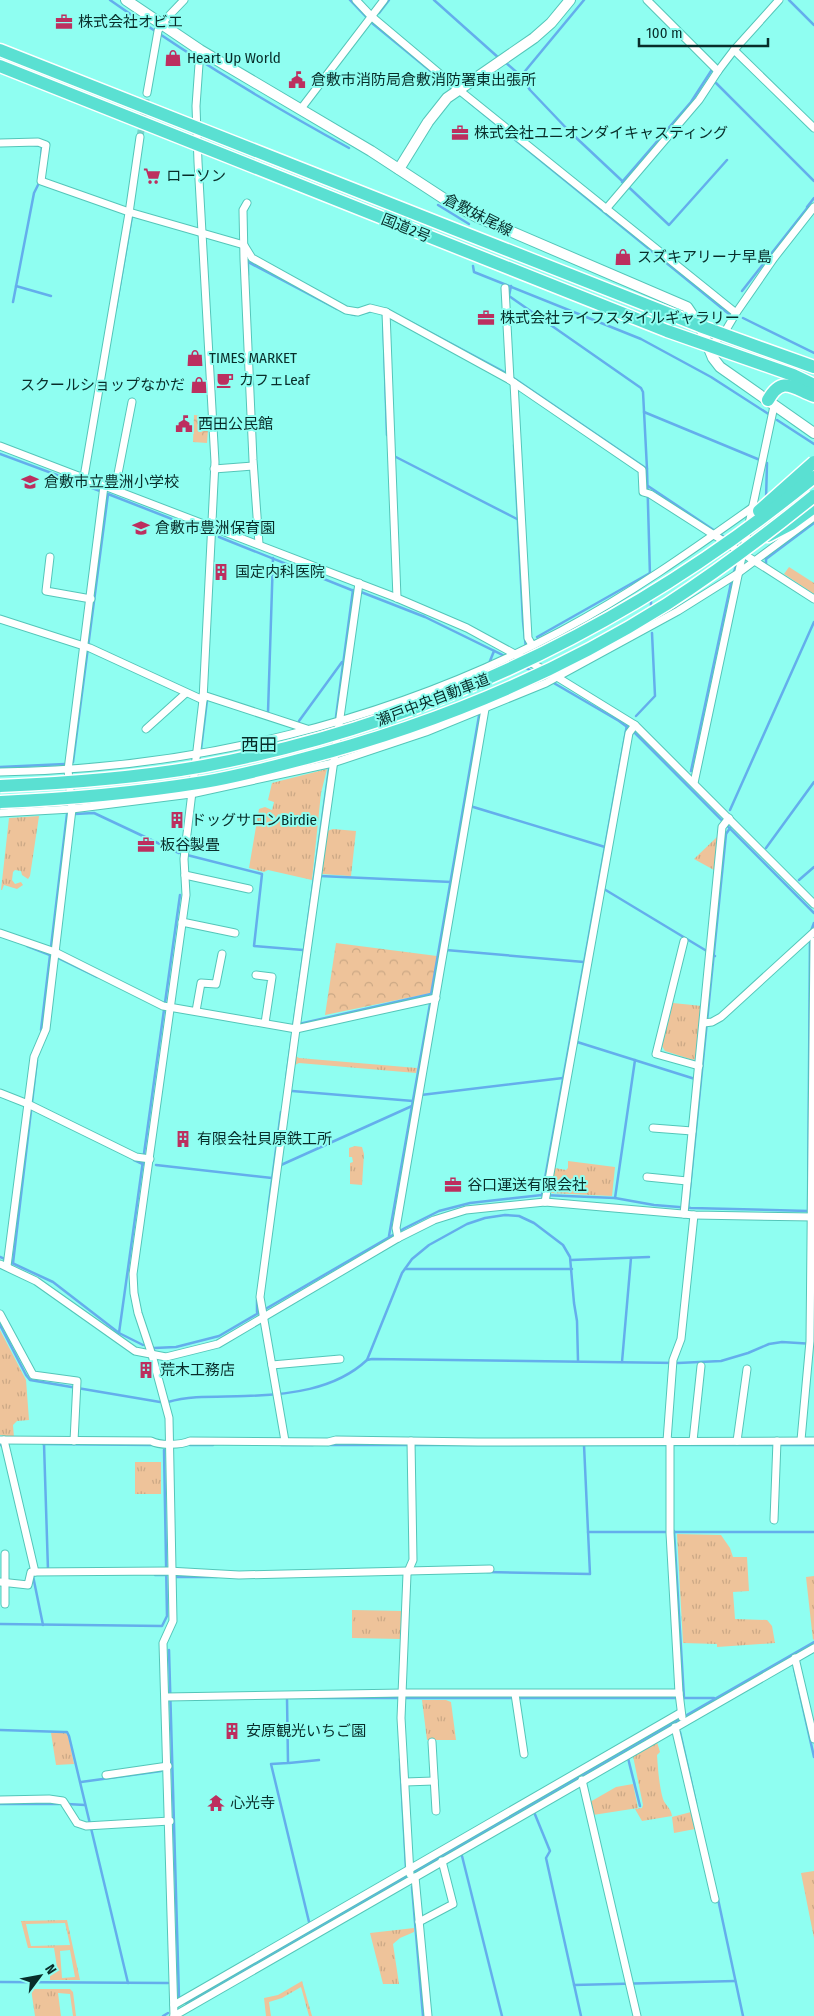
<svg xmlns="http://www.w3.org/2000/svg" width="814" height="2016" font-family="'Fira Sans Condensed','Noto Sans JP',sans-serif">
	<style>
		.grass { fill: url(#grass-tufts); fill-rule: evenodd }
		.park { fill: url(#park-crowns) }
		.lines { fill: none; stroke-linecap: round; stroke-linejoin: round }
		.stream { stroke: #64aeec; stroke-width: 2.5 }
		.street-tunnel { stroke: #74d4c9; stroke-width: 7; stroke-dasharray: 7 3.5; stroke-linecap: butt }
		.street-casing { stroke: #54c6b9; stroke-width: 9 }
		.secondary-casing { stroke: #54c6b9; stroke-width: 12 }
		.highway-casing { stroke: #fff; stroke-width: 15 }
		.street { stroke: #fff; stroke-width: 7 }
		.secondary { stroke: #fff; stroke-width: 10 }
		.highway { stroke: #5ae0d2; stroke-width: 12 }
		.highway-bridge-casing { stroke: #fff; stroke-width: 15; stroke-linecap: butt }
		.highway-bridge { stroke: #5ae0d2; stroke-width: 12 }
		.labels { text-anchor: middle; dominant-baseline: central; stroke-width: 4; stroke-linejoin: round; paint-order: stroke }
		.poi-label { font-size: 15px; fill: #082d2a; stroke: #8ffef1; text-anchor: start }
		.street-label { font-size: 15px; fill: #082d2a; stroke: #8ffef1 }
		.quarter-label { font-size: 18px; fill: #082d2a; stroke: #8ffef1 }
	</style>
	<defs>
		<pattern id="grass-tufts" width="24" height="20" patternUnits="userSpaceOnUse" patternTransform="scale(1.25)"><rect width="24" height="20" fill="#eec39a"/><path d="M3 7l-1-3M5 7V3M7 7l1-3M15 17l-1-3M17 17v-4M19 17l1-3" fill="none" stroke="#cba885"/></pattern>
		<pattern id="park-crowns" width="20" height="18" patternUnits="userSpaceOnUse" patternTransform="scale(1.25)"><rect width="20" height="18" fill="#eec39a"/><path d="M2 6a3 3 0 1 1 6 0M12 15a3 3 0 1 1 6 0" fill="none" stroke="#cba885"/></pattern>
	</defs>
	<rect width="100%" height="100%" fill="#8ffef1"/>
	<g class="grass">
		<path d="M789 567 814 583V594L784 574Z"/>
		<path d="M327 769 321 793 312 880 268 870 264 872 249 868 259 809 265 807 272 810 274 802 268 800 272 783Z"/>
		<path d="M39 816 30 876 28 879 22 875 21 871 15 870 13 872 12 880 15 884 21 882 23 885 17 889 4 885 2 890H1L9 818Z"/>
		<path d="M333 829 356 831 351 876 322 874 327 831Z"/>
		<path d="M718 836 714 870 694 859Z"/>
		<path d="M673 1003 702 1006 697 1058 693 1060 665 1051 662 1046Z"/>
		<path d="M296 1056 299 1058 417 1068 416 1073 299 1063 295 1065Z"/>
		<path d="M355 1146 362 1147 364 1154 362 1185 350 1184V1163L353 1162 352 1157H349V1148Z"/>
		<path d="M568 1161 615 1167 612 1196 550 1193 555 1168 566 1170 568 1168Z"/>
		<path d="M0 1330 26 1380 29 1420 17 1421 13 1425 14 1438 0 1435Z"/>
		<rect x="135" y="1462" width="26" height="32"/>
		<path d="M677 1534 721 1535 730 1548 733 1557H747L749 1591 733 1592 735 1619 767 1620 772 1626 775 1643 717 1647V1644L683 1643Z"/>
		<path d="M814 1576V1639L813 1640 806 1577Z"/>
		<path d="M352 1610 402 1611 401 1639 352 1638Z"/>
		<path d="M422 1700H446L451 1702 456 1740H427Z"/>
		<path d="M51 1733H65L68 1735 74 1764 56 1765Z"/>
		<path d="M657 1742 660 1752 657 1755C658 1769 659 1785 663 1799 665 1805 671 1808 672 1816L642 1821 635 1809 642 1808 643 1805 633 1756Z"/>
		<path d="M633 1784 638 1808 593 1815 590 1802 616 1787Z"/>
		<path d="M691 1812 695 1829 674 1833 672 1817Z"/>
		<path d="M814 1871V1938L801 1873Z"/>
		<path d="M67 1920 80 1980H50V1969L57 1967 54 1948H28L21 1921ZM65 1923 70 1945 31 1946 26 1924ZM70 1950 75 1977 62 1978 60 1951Z"/>
		<path d="M414 1928V1932L400 1938 393 1944 399 1984H383L370 1933Z"/>
		<path d="M302 1981 312 2016H309L301 1987 282 1998 269 2002 271 2016H266L264 1998 278 1995Z"/>
		<path d="M31 1989H70L73 1992 76 2016H73L70 1994 58 1993 61 2016H35Z"/>
	</g>
	<g class="park">
		<path d="M194 415 209 416 207 443 193 442Z"/>
		<path d="M336 943 437 956 431 993 325 1015Z"/>
	</g>
	<g class="lines">
		<g class="stream">
			<path d="M110 0C186 54 267 103 349 148"/>
			<path d="M350 0 372 23 455 91"/>
			<path d="M434 0 500 59"/>
			<path d="M789 0 814 25"/>
			<path d="M379 13 389 0"/>
			<path d="M505 62 521 76 530 90 569 131 669 225 727 160"/>
			<path d="M521 76 584 0"/>
			<path d="M716 83 814 181"/>
			<path d="M469 102 729 314"/>
			<path d="M34 145 42 146 41 158"/>
			<path d="M622 182 691 102 713 68"/>
			<path d="M438 205 469 224"/>
			<path d="M807 207 814 198"/>
			<path d="M247 258 248 262 337 309"/>
			<path d="M248 262V275"/>
			<path d="M473 266 474 272 641 339 711 377 770 415"/>
			<path d="M16 286 51 296"/>
			<path d="M511 286 509 296 641 388 643 392 647 469"/>
			<path d="M742 291 808 207"/>
			<path d="M13 302 34 193 39 183"/>
			<path d="M116 308 132 216"/>
			<path d="M344 312 355 315 372 311"/>
			<path d="M383 313 387 435"/>
			<path d="M743 318 814 353"/>
			<path d="M407 320 508 374"/>
			<path d="M512 377 647 469 650 576"/>
			<path d="M644 412 760 460"/>
			<path d="M777 420 814 444"/>
			<path d="M514 445 523 621 527 657"/>
			<path d="M0 454 100 491"/>
			<path d="M392 455 517 519"/>
			<path d="M765 463H767L766 500"/>
			<path d="M648 486 727 539"/>
			<path d="M108 494 200 530"/>
			<path d="M219 537 354 591"/>
			<path d="M766 559 814 523"/>
			<path d="M766 564V555"/>
			<path d="M734 572 737 563"/>
			<path d="M361 592 425 617 515 661"/>
			<path d="M651 596V608"/>
			<path d="M537 637 650 573"/>
			<path d="M488 666 494 651"/>
			<path d="M524 667 534 672"/>
			<path d="M552 682 619 721 634 732 814 913"/>
			<path d="M268 712 273 558"/>
			<path d="M636 716 655 696 652 633"/>
			<path d="M336 717 353 590"/>
			<path d="M299 721 342 662"/>
			<path d="M201 749 207 700"/>
			<path d="M73 762 108 494"/>
			<path d="M0 767 65 764"/>
			<path d="M691 771 731 583"/>
			<path d="M470 806 605 847"/>
			<path d="M730 810 814 622"/>
			<path d="M75 814 94 813 179 853"/>
			<path d="M766 848 814 782"/>
			<path d="M187 855 262 874 254 946 303 950"/>
			<path d="M320 876 451 882"/>
			<path d="M799 880 814 867"/>
			<path d="M604 889 715 956"/>
			<path d="M811 931 814 923"/>
			<path d="M27 946 50 955"/>
			<path d="M446 950 584 962"/>
			<path d="M58 958 97 977"/>
			<path d="M431 995 480 710"/>
			<path d="M299 1024 431 994"/>
			<path d="M41 1030 67 814"/>
			<path d="M574 1041 695 1079"/>
			<path d="M286 1079 329 769"/>
			<path d="M292 1091 413 1101"/>
			<path d="M421 1095 563 1078"/>
			<path d="M134 1160 145 1165"/>
			<path d="M156 1165 272 1178"/>
			<path d="M281 1165 412 1106"/>
			<path d="M542 1195 627 725"/>
			<path d="M615 1198 635 1060"/>
			<path d="M688 1208 726 834 730 828"/>
			<path d="M268 1210 281 1112"/>
			<path d="M808 1211 810 939"/>
			<path d="M389 1236 430 1004"/>
			<path d="M0 1257 7 1260"/>
			<path d="M571 1260 649 1257"/>
			<path d="M12 1263 53 1282 119 1333 143 1345"/>
			<path d="M13 1263 37 1060"/>
			<path d="M405 1269H572"/>
			<path d="M257 1312V1300"/>
			<path d="M0 1325 26 1375 30 1380 160 1402"/>
			<path d="M119 1333 180 895"/>
			<path d="M154 1348 176 1347 219 1336 405 1228 439 1211 470 1203 542 1195 615 1198 654 1205 691 1208 808 1211"/>
			<path d="M367 1360 402 1273 412 1259 429 1245 467 1224 485 1218 505 1215 519 1216 534 1223 563 1245 570 1257 574 1303 577 1321 578 1361"/>
			<path d="M622 1362 631 1258"/>
			<path d="M168 1402C192 1395 220 1397 245 1396 287 1395 335 1390 367 1360L372 1359 678 1363 721 1361 748 1353 769 1344 782 1342 814 1344"/>
			<path d="M43 1444 151 1445"/>
			<path d="M44 1444 48 1570"/>
			<path d="M0 1445H1"/>
			<path d="M190 1445H213"/>
			<path d="M281 1445H313"/>
			<path d="M328 1445H814"/>
			<path d="M674 1531 684 1698"/>
			<path d="M588 1532H814"/>
			<path d="M487 1572 590 1574 584 1445"/>
			<path d="M37 1574 33 1576 43 1625"/>
			<path d="M155 1575H166"/>
			<path d="M176 1577H217"/>
			<path d="M0 1624 162 1626 167 1616 164 1450"/>
			<path d="M169 1650 179 1998"/>
			<path d="M794 1668 814 1757"/>
			<path d="M287 1698 288 1763 271 1764 310 1926"/>
			<path d="M290 1698H714"/>
			<path d="M0 1730 64 1732H67L69 1736 128 1983"/>
			<path d="M680 1732 696 1803"/>
			<path d="M628 1758 640 1806"/>
			<path d="M400 1759 406 1868"/>
			<path d="M289 1763 319 1760"/>
			<path d="M81 1782 161 1771"/>
			<path d="M0 1804H59"/>
			<path d="M67 1804 85 1805"/>
			<path d="M534 1812 550 1851 546 1858 581 2016"/>
			<path d="M462 1856 502 2016"/>
			<path d="M412 1887 423 2016"/>
			<path d="M718 1899 743 2016"/>
			<path d="M0 1982 168 1983"/>
			<path d="M574 1985 735 1981"/>
			<path d="M186 2003 814 1642"/>
			<path d="M163 2016 168 2013"/>
		</g>
		<path class="street-tunnel" d="M140 137 147 93"/>
		<g class="street-casing">
			<g id="street">
				<path d="M356 0 371 16 459 90 736 313"/>
				<path d="M647 0 718 71"/>
				<path d="M734 50 814 128"/>
				<path d="M147 93 158 31 161 24 184 0"/>
				<path d="M300 110 384 0"/>
				<path d="M0 143 38 142 46 145 41 181 129 212 244 245 252 258 346 310 358 312 370 308 386 312 510 380 642 470 643 492 650 494 814 599"/>
				<path d="M247 203 243 210 244 259 253 460 259 544"/>
				<path d="M606 209 699 100 718 71 734 50 779 0"/>
				<path d="M505 288 510 380"/>
				<path d="M386 312 397 598"/>
				<path d="M709 346 723 335 736 313 774 258 814 207"/>
				<path d="M514 383 528 638 532 645"/>
				<path d="M0 446 397 598 467 628 557 677 635 725 814 904"/>
				<path d="M214 469 253 466"/>
				<path d="M84 477 129 213 140 137"/>
				<path d="M115 489 132 402"/>
				<path d="M50 557 46 591 91 599"/>
				<path d="M0 619 90 648 203 700"/>
				<path d="M203 695 307 729"/>
				<path d="M146 729 186 693"/>
				<path d="M0 772C194 769 390 722 561 631 629 595 691 551 753 507"/>
				<path d="M694 783 774 406"/>
				<path d="M0 813 72 809 191 794 333 763 426 732 546 683 678 611 737 574 814 517"/>
				<path d="M185 875 249 889"/>
				<path d="M182 922 235 933"/>
				<path d="M0 933 55 952 163 1006 296 1029 436 998"/>
				<path d="M684 941 656 1054 699 1066"/>
				<path d="M256 975 272 977 265 1023"/>
				<path d="M196 1011 201 983 216 984 222 954"/>
				<path d="M704 1023 712 1022 721 1017 814 932"/>
				<path d="M0 1093 28 1104 136 1157 150 1159"/>
				<path d="M653 1128 692 1131"/>
				<path d="M647 1177 687 1181"/>
				<path d="M545 1202 629 733 635 725"/>
				<path d="M684 1214 722 827 729 818"/>
				<path d="M398 1238 396 1228 485 709"/>
				<path d="M0 1264 36 1281 135 1351 166 1357 218 1344 398 1238 434 1220 466 1210 545 1202 694 1215 814 1217"/>
				<path d="M7 1266 34 1057 46 1029 72 809 68 770 104 486"/>
				<path d="M0 1314 33 1375 77 1381 74 1441"/>
				<path d="M272 1365 340 1359"/>
				<path d="M0 1440 151 1441C160 1446 181 1445 190 1441L328 1442 336 1440 478 1442 814 1441"/>
				<path d="M4 1440 35 1572"/>
				<path d="M801 1440 810 1341 814 941"/>
				<path d="M285 1441 260 1297 296 1029 359 583"/>
				<path d="M667 1441 673 1360 681 1339 694 1215"/>
				<path d="M670 1441V1533L679 1693 682 1717"/>
				<path d="M693 1441 701 1366"/>
				<path d="M737 1441 747 1369"/>
				<path d="M774 1520 777 1441"/>
				<path d="M5 1554V1604"/>
				<path d="M0 1582 28 1585 31 1572 168 1571 239 1575 490 1569"/>
				<path d="M795 1658 814 1739"/>
				<path d="M515 1694 524 1754"/>
				<path d="M166 1697 403 1693H679"/>
				<path d="M675 1727 715 1899"/>
				<path d="M432 1742 436 1811"/>
				<path d="M106 1775 168 1766"/>
				<path d="M582 1780 637 2016"/>
				<path d="M405 1782 434 1781"/>
				<path d="M0 1800 49 1799 63 1801 77 1823 86 1826 170 1821"/>
				<path d="M410 1874 401 1718 407 1574 413 1560 411 1441"/>
				<path d="M415 1877 428 2016"/>
				<path d="M419 1922 453 1904 442 1861"/>
				<path d="M174 2005 680 1713"/>
				<path d="M174 2016 163 1643 173 1621 169 1418 152 1355 138 1313 134 1293 133 1274 186 895 184 859 203 700 215 462 198 162 196 106 200 50"/>
				<path d="M174 2016 814 1648"/>
			</g>
		</g>
		<g class="secondary-casing">
			<g id="secondary">
				<path d="M126 0 200 50 371 151 446 200 477 217 687 307 700 326 713 358 720 367 814 433"/>
				<path d="M399 169 428 122 447 98 534 38 551 23 570 0"/>
			</g>
		</g>
		<g class="highway-casing">
			<g id="highway">
				<path d="M0 50 700 326 814 367"/>
				<path d="M0 66 667 331 793 375 814 385"/>
				<path d="M768 400C782 375 793 388 814 396"/>
				<path d="M768 536 791 524 814 507"/>
			</g>
		</g>
		<use href="#street" class="street"/>
		<use href="#secondary" class="secondary"/>
		<use href="#highway" class="highway"/>
		<g class="highway-bridge-casing">
			<g id="highway-bridge">
				<path d="M759 511 814 462"/>
				<path d="M0 786C68 783 137 778 204 766 433 723 634 624 814 477"/>
				<path d="M0 802C68 799 136 793 204 782 234 777 265 769 295 761 425 728 553 676 667 604 718 571 767 534 814 496"/>
			</g>
		</g>
		<use href="#highway-bridge" class="highway-bridge"/>
	</g>
	<defs>
		<g id="office-bare" transform="scale(1.35)"><path d="M-6-3h4V-5.5h4V-3h4V5H-6ZM-1-4.5V-3h2v-1.5ZM-6 0V1H6V0Z" fill="#bc2f5f" stroke="#8ffef1" stroke-width="2.5" paint-order="stroke"/></g>
		<g id="shop-bare" transform="scale(1.35)"><path d="M-5-2.5h2.3a2.7 3.5 0 0 1 5.4 0H5L5.5 6h-11ZM-1.5-2.5h3a1.5 2.3 0 0 0-3 0Z" fill="#bc2f5f" stroke="#8ffef1" stroke-width="2.5" paint-order="stroke"/></g>
		<g id="civic-bare" transform="scale(1.35)"><path d="M-.6-6.5H3V-4.5H.6V-3L4-1V1h2V6H-6V1h2V-1L-.6-3ZM-1.2 2.5V6h2.4V2.5Z" fill="#bc2f5f" stroke="#8ffef1" stroke-width="2.5" paint-order="stroke"/></g>
		<g id="supermarket-bare" transform="scale(1.35)"><path d="M-6-5.5h2.5l.6 2H6L4.5 2H-2.5L-4.4-4H-6ZM-1.5 3.2a1.3 1.3 0 1 0 .1 0ZM3 3.2a1.3 1.3 0 1 0 .1 0Z" fill="#bc2f5f" stroke="#8ffef1" stroke-width="2.5" paint-order="stroke"/></g>
		<g id="cafe-bare" transform="scale(1.35)"><path d="M-5.5-4.5H6V0H3Q3 3.5 0 3.5H-2.5Q-5.5 3.5-5.5 0ZM3-3.2v2h1.7v-2ZM-6 4.5H4V6H-6Z" fill="#bc2f5f" stroke="#8ffef1" stroke-width="2.5" paint-order="stroke"/></g>
		<g id="school-bare" transform="scale(1.35)"><path d="M0-5L7-2L0 1L-7-2ZM-4 1L0 2.5L4 1V4Q0 6-4 4Z" fill="#bc2f5f" stroke="#8ffef1" stroke-width="2.5" paint-order="stroke"/></g>
		<g id="building-bare" transform="scale(1.35)"><path d="M-4-6H4V6H1V3H-1V6H-4ZM-2.5-4.3h1.7v1.8h-1.7ZM.8-4.3h1.7v1.8H.8ZM-2.5-1h1.7V.8h-1.7ZM.8-1h1.7V.8H.8Z" fill="#bc2f5f" stroke="#8ffef1" stroke-width="2.5" paint-order="stroke"/></g>
		<g id="temple-bare" transform="scale(1.35)"><path d="M0-6L5-2H3V0L6.5 2.5H4V6H1.5V3h-3V6H-4V2.5H-6.5L-3 0V-2H-5Z" fill="#bc2f5f" stroke="#8ffef1" stroke-width="2.5" paint-order="stroke"/></g>
	</defs>
	<g fill-rule="evenodd">
		<use href="#office-bare" x="64" y="22"/>
		<use href="#shop-bare" x="173" y="58"/>
		<use href="#civic-bare" x="297" y="80"/>
		<use href="#office-bare" x="460" y="133"/>
		<use href="#supermarket-bare" x="152" y="176"/>
		<use href="#shop-bare" x="623" y="257"/>
		<use href="#office-bare" x="486" y="318"/>
		<use href="#shop-bare" x="195" y="358"/>
		<use href="#cafe-bare" x="225" y="380"/>
		<use href="#shop-bare" x="199" y="385"/>
		<use href="#civic-bare" x="184" y="424"/>
		<use href="#school-bare" x="30" y="482"/>
		<use href="#school-bare" x="141" y="528"/>
		<use href="#building-bare" x="221" y="572"/>
		<use href="#building-bare" x="177" y="820"/>
		<use href="#office-bare" x="146" y="845"/>
		<use href="#building-bare" x="183" y="1139"/>
		<use href="#office-bare" x="453" y="1185"/>
		<use href="#building-bare" x="146" y="1370"/>
		<use href="#building-bare" x="232" y="1731"/>
		<use href="#temple-bare" x="216" y="1803"/>
	</g>
	<g class="labels">
		<g class="poi-label">
			<text x="78" y="22">株式会社オビエ</text>
			<text x="187" y="58">Heart Up World</text>
			<text x="311" y="80">倉敷市消防局倉敷消防署東出張所</text>
			<text x="474" y="133">株式会社ユニオンダイキャスティング</text>
			<text x="166" y="176">ローソン</text>
			<text x="637" y="257">スズキアリーナ早島</text>
			<text x="500" y="318">株式会社ライフスタイルギャラリー</text>
			<text x="209" y="358">TIMES MARKET</text>
			<text x="239" y="380">カフェLeaf</text>
			<text x="185" y="385" text-anchor="end">スクールショップなかだ</text>
			<text x="198" y="424">西田公民館</text>
			<text x="44" y="482">倉敷市立豊洲小学校</text>
			<text x="155" y="528">倉敷市豊洲保育園</text>
			<text x="235" y="572">国定内科医院</text>
			<text x="191" y="820">ドッグサロンBirdie</text>
			<text x="160" y="845">板谷製畳</text>
			<text x="197" y="1139">有限会社貝原鉄工所</text>
			<text x="467" y="1185">谷口運送有限会社</text>
			<text x="160" y="1370">荒木工務店</text>
			<text x="246" y="1731">安原観光いちご園</text>
			<text x="230" y="1803">心光寺</text>
		</g>
		<g class="street-label">
			<text transform="translate(478 215) rotate(27)">倉敷妹尾線</text>
			<text transform="translate(406 228) rotate(22)">国道2号</text>
			<text transform="translate(433 700) rotate(-21)">瀬戸中央自動車道</text>
		</g>
		<g class="quarter-label">
			<text x="259" y="745">西田</text>
		</g>
	</g>
	<g transform="translate(40 1976) rotate(58)" stroke="#8ffef1" stroke-width="4" paint-order="stroke">
	<path d="M0-4L9 19L0 12L-9 19Z" fill="#082d2a"/>
	<text y="-8" font-size="14" font-weight="bold" text-anchor="middle" fill="#082d2a">N</text>
	</g>
	<path d="M639 38v8h129v-8" fill="none" stroke="#082d2a" stroke-width="2.5"/>
	<text x="646" y="38" font-size="15" fill="#082d2a" stroke="#8ffef1" stroke-width="4" paint-order="stroke">100 m</text>
</svg>
